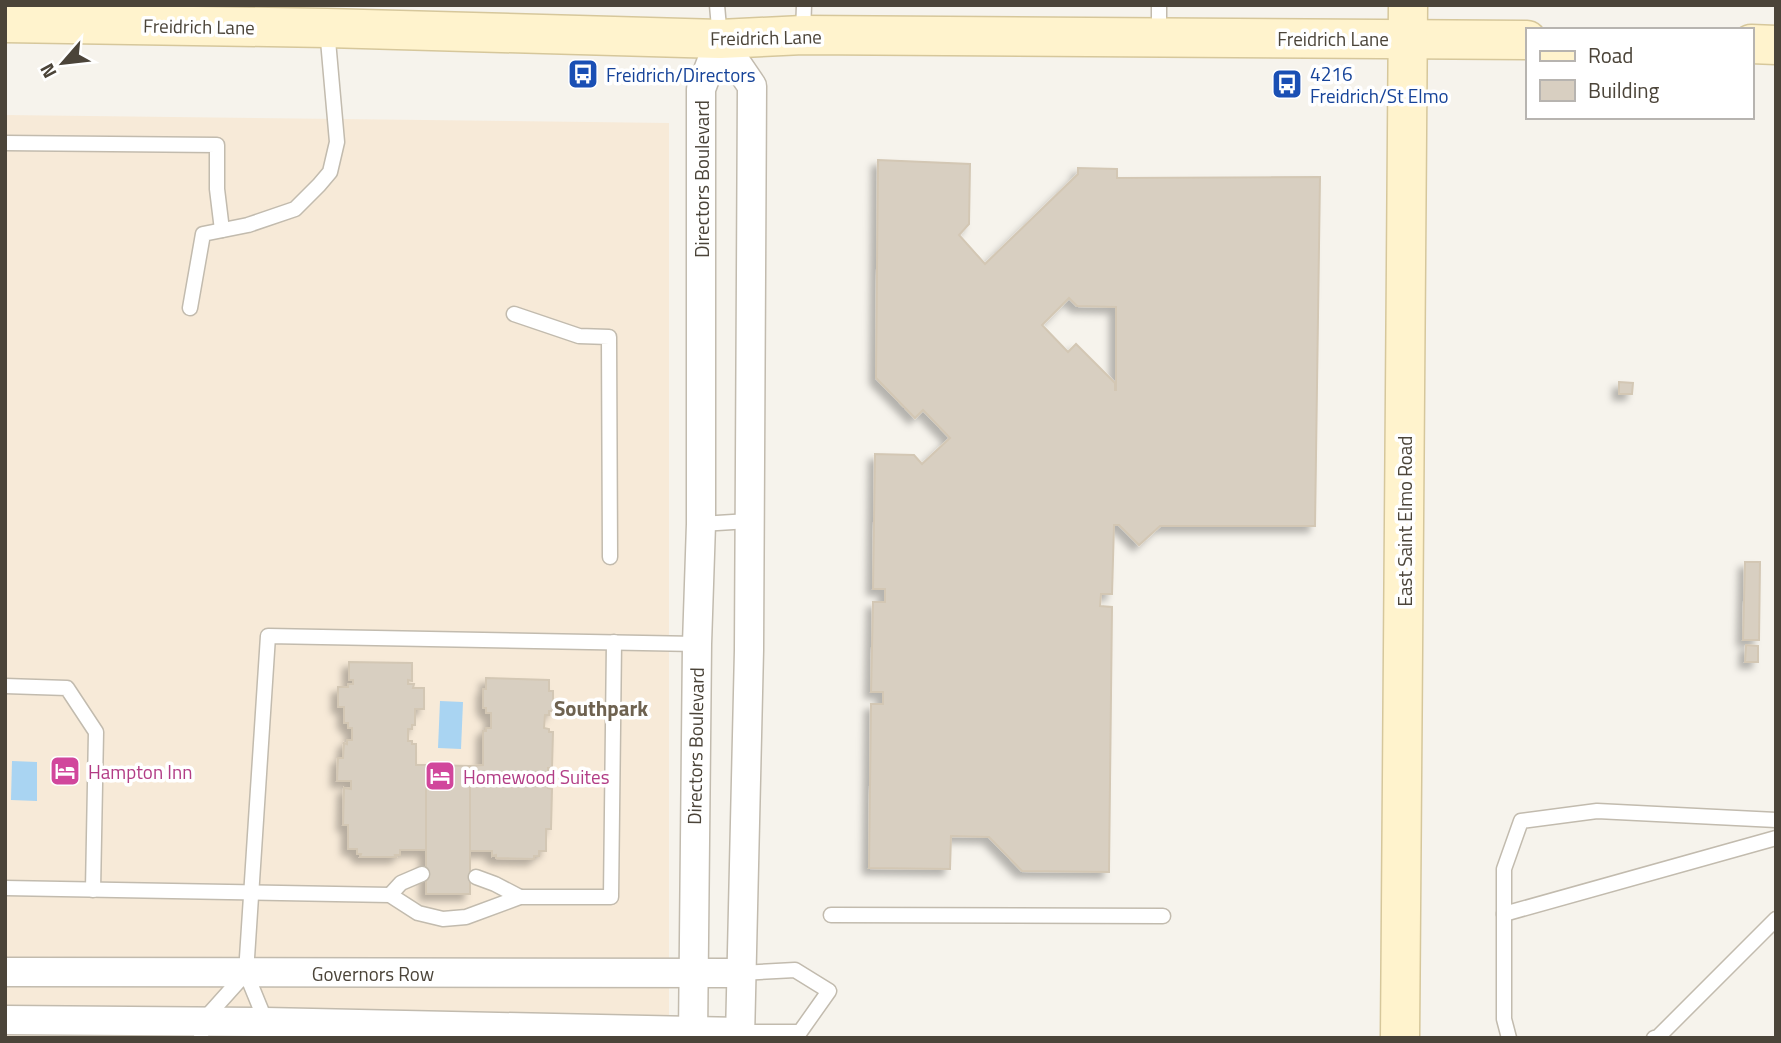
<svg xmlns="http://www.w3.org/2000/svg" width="1781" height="1043" font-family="'Titillium Web',sans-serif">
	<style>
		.commercial { fill: #f7ead8 }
		.water { fill: #a9d4f2 }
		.building { fill: #d8cfc1; stroke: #d3c7b4; stroke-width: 2; fill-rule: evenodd; filter: url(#shadow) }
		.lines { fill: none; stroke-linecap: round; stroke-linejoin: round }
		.lane-casing { stroke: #c2bbae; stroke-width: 17 }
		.street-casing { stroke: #c2bbae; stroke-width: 31 }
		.secondary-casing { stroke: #d6c79b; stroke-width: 41 }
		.lane { stroke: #fff; stroke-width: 14 }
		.street { stroke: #fff; stroke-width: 28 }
		.secondary { stroke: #fff3cd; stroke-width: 38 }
		.labels { text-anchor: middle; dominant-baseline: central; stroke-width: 7; stroke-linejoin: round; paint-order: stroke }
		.street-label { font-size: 19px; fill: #4b4439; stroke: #fff }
		.transit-label { font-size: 19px; fill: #164399; stroke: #fff; text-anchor: start }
		.hotel-label { font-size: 19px; fill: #b23c85; stroke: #fff; text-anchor: start }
		.neighbourhood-label { font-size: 21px; font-weight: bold; fill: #6e6250; stroke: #fff }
	</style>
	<defs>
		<filter id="shadow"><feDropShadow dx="-6" dy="6" stdDeviation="3.5" flood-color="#0004"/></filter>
	</defs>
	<rect width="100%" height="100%" fill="#f6f3ec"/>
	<path class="commercial" d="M5 115 669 123V1038H5Z"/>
	<g class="water">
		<path d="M440 701 463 702 461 749 438 748Z"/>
		<path d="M12 761 37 762V801L11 800Z"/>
	</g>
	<g class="building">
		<path d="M878 160 970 164 969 224 959 235 985 264 1078 174V168L1117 169V178L1320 177 1315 526H1160L1139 545 1119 525H1114L1112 594H1101L1100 606 1112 607 1109 872 1022 871 989 837 951 836 950 869 869 868 871 704H883V692H871L873 602H885V589H873L875 454 914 455 922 464 950 438 923 410 915 418 876 378ZM1069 298 1077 306 1116 307V390H1115V383L1076 344 1068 352 1042 325Z"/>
		<path d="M1619 382 1633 383 1632 394H1619Z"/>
		<path d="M1745 562H1760L1759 640H1743Z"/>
		<path d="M1746 645 1758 646V662H1745Z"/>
		<path d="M349 662 412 663V681L408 680V684H414L413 688H424V709H415V725H412V729H408V741H412V744H416V765H426V850H400V855H395L396 857H360L361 854H357V849H348V825H343L344 788 351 789V781H337L338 758H343L344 743 347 744V740H352V728H348V723H344V707H338V687H348V684H353V680H349Z"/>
		<path d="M486 678 549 680V691H553V711H549V715H545L544 728 549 729V732H553L552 768H548V773H545V785H548V788L552 789 551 829H546V851H539V856H534V859L496 858V855L492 856V851H470V766L483 765V731H486V728H491V713H486V708H483V689H486Z"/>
		<path d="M426 765 470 766V894H426Z"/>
	</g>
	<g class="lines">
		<g class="lane-casing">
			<g id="lane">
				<path d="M717 5 720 39"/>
				<path d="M803 33 804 5"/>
				<path d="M1159 35V5"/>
				<path d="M5 143 217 145V189L222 230"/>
				<path d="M190 308 203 234 248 225 295 209 319 185 330 172 337 142 327 29"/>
				<path d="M514 314 579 336 609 337 610 557"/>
				<path d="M701 524 749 521"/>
				<path d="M5 686 67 688 96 732 93 890"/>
				<path d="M476 877 495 884 520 897"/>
				<path d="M5 888 390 895 418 913 443 919 466 917 520 897H611L614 642"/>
				<path d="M390 895 401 883 422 874"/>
				<path d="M1504 914 1776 838"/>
				<path d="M831 915 1163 916"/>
				<path d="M740 1032H800L829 991 795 970 741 973"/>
				<path d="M201 1038 202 1022 245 974"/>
				<path d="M267 1038 266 1022 246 973 268 636 697 644"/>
				<path d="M1509 1038 1504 1019V869L1521 821 1597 811 1776 820"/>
				<path d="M1654 1038 1658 1037 1776 919"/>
			</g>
		</g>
		<g class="street-casing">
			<g id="street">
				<path d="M720 39 752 86 749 650 740 1038"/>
				<path d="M5 972 741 973"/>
				<path d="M5 1020 266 1022 740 1032"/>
				<path d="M693 1038 697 644 701 524V89L720 39"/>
			</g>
		</g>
		<g class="secondary-casing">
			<g id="secondary">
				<path d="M5 23 327 28 720 39 803 35 1527 40"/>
				<path d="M1751 44 1776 45"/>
				<path d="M1400 1038 1408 5"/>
			</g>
		</g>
		<use href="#lane" class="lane"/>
		<use href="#street" class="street"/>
		<use href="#secondary" class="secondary"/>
	</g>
	<defs>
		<g id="bus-square" transform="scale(1.575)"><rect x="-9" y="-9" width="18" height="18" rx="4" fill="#1a4fb4" stroke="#fff"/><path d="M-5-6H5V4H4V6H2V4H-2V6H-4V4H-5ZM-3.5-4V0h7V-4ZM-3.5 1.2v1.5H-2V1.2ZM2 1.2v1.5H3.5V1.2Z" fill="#fff"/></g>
		<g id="hotel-square" transform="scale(1.575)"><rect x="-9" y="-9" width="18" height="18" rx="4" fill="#d1479c" stroke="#fff"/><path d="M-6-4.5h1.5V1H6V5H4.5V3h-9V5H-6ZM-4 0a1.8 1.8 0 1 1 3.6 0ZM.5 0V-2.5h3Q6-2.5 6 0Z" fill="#fff"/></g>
	</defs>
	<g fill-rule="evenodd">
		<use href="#bus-square" x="583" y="74"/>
		<use href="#bus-square" x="1287" y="84"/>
		<use href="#hotel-square" x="65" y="771"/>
		<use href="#hotel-square" x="440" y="776"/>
	</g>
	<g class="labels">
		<g class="street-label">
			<text transform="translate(199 26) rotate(1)">Freidrich Lane</text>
			<text transform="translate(766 37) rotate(-1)">Freidrich Lane</text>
			<text x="1333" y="38">Freidrich Lane</text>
			<text transform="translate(701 179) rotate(-90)">Directors Boulevard</text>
			<text transform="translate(1404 521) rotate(-90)">East Saint Elmo Road</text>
			<text transform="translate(695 746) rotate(-89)">Directors Boulevard</text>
			<text x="373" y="973">Governors Row</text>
		</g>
		<g class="transit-label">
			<text x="1310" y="73">4216<tspan x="1310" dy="22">Freidrich/St Elmo</tspan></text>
			<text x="606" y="74">Freidrich/Directors</text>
		</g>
		<g class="hotel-label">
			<text x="88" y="771">Hampton Inn</text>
			<text x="463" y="776">Homewood Suites</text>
		</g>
		<g class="neighbourhood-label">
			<text x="601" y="708">Southpark</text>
		</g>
	</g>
	<rect width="1781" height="1043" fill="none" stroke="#4b4439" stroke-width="14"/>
	<rect x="1526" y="28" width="228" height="91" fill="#ffffff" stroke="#b7b4b0" stroke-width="2"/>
	<rect x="1540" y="51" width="35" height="10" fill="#fff3cd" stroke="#b7b4b0" stroke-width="2"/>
	<text x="1588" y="63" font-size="21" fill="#4b4439">Road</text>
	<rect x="1540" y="80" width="35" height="21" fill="#d8cfc1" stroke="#b7b4b0" stroke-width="2"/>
	<text x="1588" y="98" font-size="21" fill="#4b4439">Building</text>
	<g transform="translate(63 63) rotate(242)" stroke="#ffffff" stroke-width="5" paint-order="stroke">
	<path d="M0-5L12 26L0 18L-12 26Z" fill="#4b4439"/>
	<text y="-10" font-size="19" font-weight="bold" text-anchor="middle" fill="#4b4439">N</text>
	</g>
</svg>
